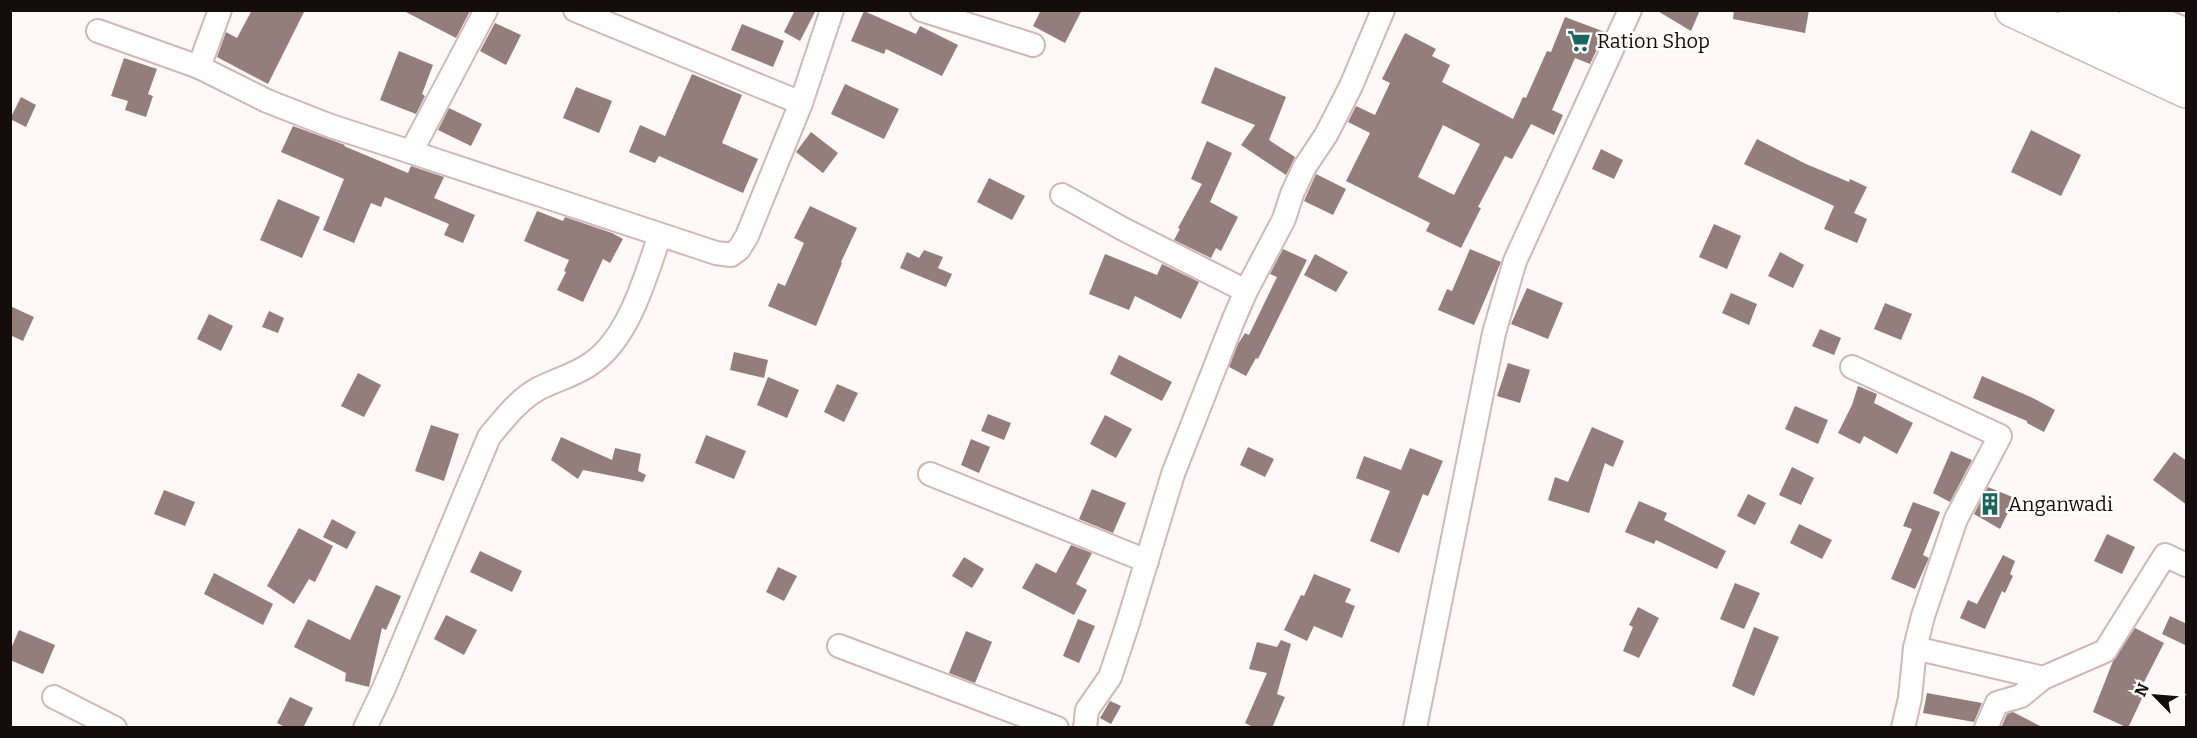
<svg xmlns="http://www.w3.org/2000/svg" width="2197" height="738" font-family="Bitter,serif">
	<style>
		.building { fill: #937e7b; fill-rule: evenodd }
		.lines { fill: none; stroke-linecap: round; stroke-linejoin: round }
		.minor-casing { stroke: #cfb8b5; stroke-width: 26 }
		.major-casing { stroke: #cfb8b5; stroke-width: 32 }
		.highway-casing { stroke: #cfb8b5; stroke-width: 36 }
		.minor { stroke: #fff; stroke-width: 22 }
		.major { stroke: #fff; stroke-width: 28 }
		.highway { stroke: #fff; stroke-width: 33 }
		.labels { text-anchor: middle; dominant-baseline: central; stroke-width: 5; stroke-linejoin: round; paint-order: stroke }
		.poi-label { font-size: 20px; fill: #150d0c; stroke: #fff; text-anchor: start }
	</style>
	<rect width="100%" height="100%" fill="#fef9f8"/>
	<g class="building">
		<path d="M252 10H305L268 84 217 57 226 32 237 38Z"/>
		<path d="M402 10H470V11L456 38Z"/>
		<path d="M795 10H816L800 41 784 32Z"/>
		<path d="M1041 10H1082L1065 43 1033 26Z"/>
		<path d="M1656 10H1700L1691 31Z"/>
		<path d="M1734 10H1809L1805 33 1733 19Z"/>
		<path d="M864 11 916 34 920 26 958 45 942 76 886 49 884 54 851 41Z"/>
		<path d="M1565 17 1605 32 1590 64 1575 58 1552 110 1563 115 1554 135 1531 124 1512 159 1505 156 1478 207 1481 208 1461 248 1426 231 1430 223 1346 181 1370 133 1348 122 1356 106 1375 115 1390 83 1382 79 1405 33 1436 49 1432 56 1450 65 1442 82 1513 119 1523 97 1526 98 1547 51 1551 52ZM1443 125 1480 144 1454 195 1418 177Z"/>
		<path d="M495 23 521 35 506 65 480 51Z"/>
		<path d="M742 24 784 41 773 67 731 50Z"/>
		<path d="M399 51 433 65 422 94 425 96 416 114 380 100Z"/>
		<path d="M124 58 157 69 148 94 153 96 146 117 125 110 128 101 111 96Z"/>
		<path d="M1215 67 1286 97 1269 140 1295 157 1286 175 1241 145 1255 125 1201 103Z"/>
		<path d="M692 74 742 95 722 143 758 159 743 193 659 156 655 163 629 152 640 125 665 136Z"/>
		<path d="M845 84 899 109 884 139 831 114Z"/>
		<path d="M576 87 612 101 599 133 563 118Z"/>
		<path d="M21 97 36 105 26 127 10 119Z"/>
		<path d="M449 108 482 124 471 146 438 130Z"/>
		<path d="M293 126 345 145 344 146 408 173 411 166 444 177 434 198 475 215 463 243 444 235 449 224 385 197 381 207 371 203 354 243 323 230 344 179 281 152Z"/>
		<path d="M2031 130 2081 155 2061 196 2011 172Z"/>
		<path d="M811 132 838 153 823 173 796 152Z"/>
		<path d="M1757 139 1806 164 1849 182 1850 179 1867 187 1854 213 1867 219 1857 243 1824 229 1834 206 1744 164Z"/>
		<path d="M1207 141 1232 153 1210 202 1238 217 1221 251 1216 248 1211 258 1174 240 1180 229 1178 228 1202 184 1191 179Z"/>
		<path d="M1601 149 1623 160 1614 179 1592 169Z"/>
		<path d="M1316 174 1346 189 1333 215 1304 201Z"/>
		<path d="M989 178 1025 196 1012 220 977 202Z"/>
		<path d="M278 199 320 217 302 258 260 240Z"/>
		<path d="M810 206 857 228 841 262 842 263 816 326 768 306 778 283 785 286 804 243 794 238Z"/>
		<path d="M537 211 563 221 565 217 612 233 623 239 610 263 603 259 583 302 557 290 566 272 564 271 569 260 524 241Z"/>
		<path d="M1714 224 1741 236 1727 269 1699 257Z"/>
		<path d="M1283 249 1307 260 1258 359 1256 358 1246 376 1229 367 1238 344 1245 333 1249 335 1277 277 1270 274Z"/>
		<path d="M1470 249 1501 262 1474 325 1438 310 1447 289 1452 291Z"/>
		<path d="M924 250 943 257 938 268 952 274 946 287 900 268 907 252 919 258Z"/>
		<path d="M1780 252 1804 265 1793 288 1768 276Z"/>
		<path d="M1105 254 1157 275 1162 264 1199 282 1181 319 1135 296 1129 310 1089 294Z"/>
		<path d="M1315 254 1348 272 1336 292 1304 275Z"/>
		<path d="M1527 288 1563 303 1548 339 1511 324Z"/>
		<path d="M1731 293 1757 304 1749 325 1722 313Z"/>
		<path d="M1885 303 1912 314 1901 340 1874 329Z"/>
		<path d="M10 306 34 317 23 341 10 335Z"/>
		<path d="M269 311 284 318 278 333 262 327Z"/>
		<path d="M209 314 233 326 221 351 197 339Z"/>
		<path d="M1820 329 1841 338 1834 355 1812 346Z"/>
		<path d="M734 352 768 360 764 378 730 370Z"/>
		<path d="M1119 355 1172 382 1162 401 1110 374Z"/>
		<path d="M1508 363 1530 370 1520 403 1497 396Z"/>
		<path d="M358 373 381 385 364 417 341 406Z"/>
		<path d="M1982 376 2033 398 2055 410 2044 432 2027 423V421L1973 398Z"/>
		<path d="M768 377 799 390 787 418 757 405Z"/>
		<path d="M837 384 858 393 844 422 824 412Z"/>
		<path d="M1858 386 1877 394 1874 403 1913 423 1897 454 1864 436 1860 444 1838 433 1852 405Z"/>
		<path d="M1795 406 1828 420 1818 444 1785 429Z"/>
		<path d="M988 414 1011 423 1004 440 981 431Z"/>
		<path d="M1105 415 1132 429 1116 458 1090 444Z"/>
		<path d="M431 425 459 434 444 481 415 471Z"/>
		<path d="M1592 427 1624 441 1613 467 1605 463 1589 513 1548 500 1555 477 1568 482Z"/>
		<path d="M706 435 746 451 734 479 695 463Z"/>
		<path d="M561 437 612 460 615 448 641 454 638 471 646 475 643 482 583 470 578 479 551 460Z"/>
		<path d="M971 439 990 447 979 473 961 465Z"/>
		<path d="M1248 447 1274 459 1265 477 1240 465Z"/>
		<path d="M1410 448 1443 461 1428 496 1423 494 1399 553 1370 541 1390 491 1356 478 1364 456 1401 470Z"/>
		<path d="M1951 451 1972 460 1950 502 1933 493Z"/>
		<path d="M2174 452 2187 461V505L2153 480Z"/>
		<path d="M1792 467 1814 478 1801 505 1779 495Z"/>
		<path d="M1988 487 2015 498 2000 529 1974 514Z"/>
		<path d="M1092 489 1126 503 1113 533 1079 519Z"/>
		<path d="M164 490 195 502 185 526 154 514Z"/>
		<path d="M1748 494 1766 503 1755 525 1737 516Z"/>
		<path d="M1639 501 1667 513 1664 520 1726 551 1717 569 1656 540 1654 544 1625 532Z"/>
		<path d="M1913 502 1940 512 1923 555 1929 558 1915 589 1891 579 1912 529 1903 526Z"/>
		<path d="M332 519 356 532 347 549 323 537Z"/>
		<path d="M1799 524 1832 540 1822 559 1790 543Z"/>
		<path d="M299 528 333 546 315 582 309 579 294 604 267 586Z"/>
		<path d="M2107 534 2135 547 2122 574 2094 561Z"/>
		<path d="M1071 545 1092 553 1076 584 1087 590 1074 615 1022 588 1036 563 1056 573Z"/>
		<path d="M480 551 522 571 512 592 470 572Z"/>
		<path d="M2003 555 2015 561 2010 574 2013 576 2005 593 2002 591 1985 629 1960 618 1968 600 1977 604Z"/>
		<path d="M964 557 984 569 972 588 952 576Z"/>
		<path d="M778 567 797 576 784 601 766 592Z"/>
		<path d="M214 573 273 604 263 625 204 594Z"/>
		<path d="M1314 574 1351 589 1345 602 1355 606 1342 638 1314 626 1307 641 1284 630 1301 595 1304 596Z"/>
		<path d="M1735 583 1760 593 1744 629 1720 619Z"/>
		<path d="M376 585 401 596 386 630 382 628 369 687 345 681 346 673 294 647 308 619 350 640Z"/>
		<path d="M1638 607 1659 618 1639 658 1623 651 1633 627 1629 625Z"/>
		<path d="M446 615 477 630 464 655 434 639Z"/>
		<path d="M2170 616 2187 624V646L2162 634Z"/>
		<path d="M1078 619 1095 626 1079 663 1063 656Z"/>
		<path d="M1754 627 1779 637 1754 696 1732 686Z"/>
		<path d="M2135 628 2164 643 2141 688 2146 690 2128 728 2093 712 2113 661Z"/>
		<path d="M19 630 55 645 43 674 10 660V651Z"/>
		<path d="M966 631 992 642 975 683 949 673Z"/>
		<path d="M1281 640 1291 644 1277 694 1285 697 1272 728H1255L1245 723 1267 673 1249 669 1257 642 1277 647Z"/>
		<path d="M1927 693 1982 703 1974 722 1923 713Z"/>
		<path d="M290 697 313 708 303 728H287L277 723Z"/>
		<path d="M1110 701 1121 706 1111 724 1100 718Z"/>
		<path d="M2013 712 2044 728H2001L2007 714Z"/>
	</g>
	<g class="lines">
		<g class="minor-casing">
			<g id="minor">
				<path d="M575 10 801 103 832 10"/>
				<path d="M922 10 1033 45"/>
				<path d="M98 31 199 67 267 101 331 126 411 152 486 10"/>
				<path d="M199 67 220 10"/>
				<path d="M411 152 716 253 731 255 739 249 747 236 801 103"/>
				<path d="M1062 195 1123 229 1246 291"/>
				<path d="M1852 367 2000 436 1956 519 1923 616 1915 648"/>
				<path d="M930 474 1147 561"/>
				<path d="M839 646 1057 728"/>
				<path d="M54 697 115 728"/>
				<path d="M365 728 384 688 489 437C503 420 518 400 538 389 555 380 576 375 592 363 630 336 645 277 660 235"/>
				<path d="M1085 728 1087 710 1110 677 1127 626 1173 474 1233 321 1246 291 1284 219 1292 194 1304 168 1326 135 1351 86 1383 10"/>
				<path d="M1415 728 1494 333 1515 261 1630 10"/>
				<path d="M1903 728 1910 698 1915 648 2043 678"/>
				<path d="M1986 728 1997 703 2021 696 2043 678 2105 651 2165 555 2186 565"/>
			</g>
		</g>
		<g class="major-casing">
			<path id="major" d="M2134 10 2186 33"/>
		</g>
		<g class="highway-casing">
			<g id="highway">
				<path d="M2012 10 2186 91"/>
				<path d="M2075 10 2186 63"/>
			</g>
		</g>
		<use href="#minor" class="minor"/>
		<use href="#major" class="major"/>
		<use href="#highway" class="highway"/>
	</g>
	<defs>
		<g id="supermarket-bare" transform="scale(1.8)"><path d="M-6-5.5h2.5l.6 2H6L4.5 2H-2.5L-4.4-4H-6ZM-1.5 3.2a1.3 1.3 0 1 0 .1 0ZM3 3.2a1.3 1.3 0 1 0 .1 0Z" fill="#1a655e" stroke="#fff" stroke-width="2.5" paint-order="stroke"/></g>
		<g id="building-bare" transform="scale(1.8)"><path d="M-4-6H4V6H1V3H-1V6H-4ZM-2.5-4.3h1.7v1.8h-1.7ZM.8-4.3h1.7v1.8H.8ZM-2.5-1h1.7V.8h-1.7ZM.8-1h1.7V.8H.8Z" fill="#1a655e" stroke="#fff" stroke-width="2.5" paint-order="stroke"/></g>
	</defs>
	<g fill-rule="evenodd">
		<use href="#supermarket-bare" x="1579" y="41"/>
		<use href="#building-bare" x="1990" y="504"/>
	</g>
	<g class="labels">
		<g class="poi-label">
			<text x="1597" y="41">Ration Shop</text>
			<text x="2008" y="504">Anganwadi</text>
		</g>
	</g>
	<rect width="2197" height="738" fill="none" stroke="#150d0c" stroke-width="24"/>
	<g transform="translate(2155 696) rotate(295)" stroke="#ffffff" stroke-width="4.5" paint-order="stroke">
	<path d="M0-4.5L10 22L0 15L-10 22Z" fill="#150d0c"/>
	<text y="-9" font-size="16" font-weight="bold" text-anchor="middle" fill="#150d0c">N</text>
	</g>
</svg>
